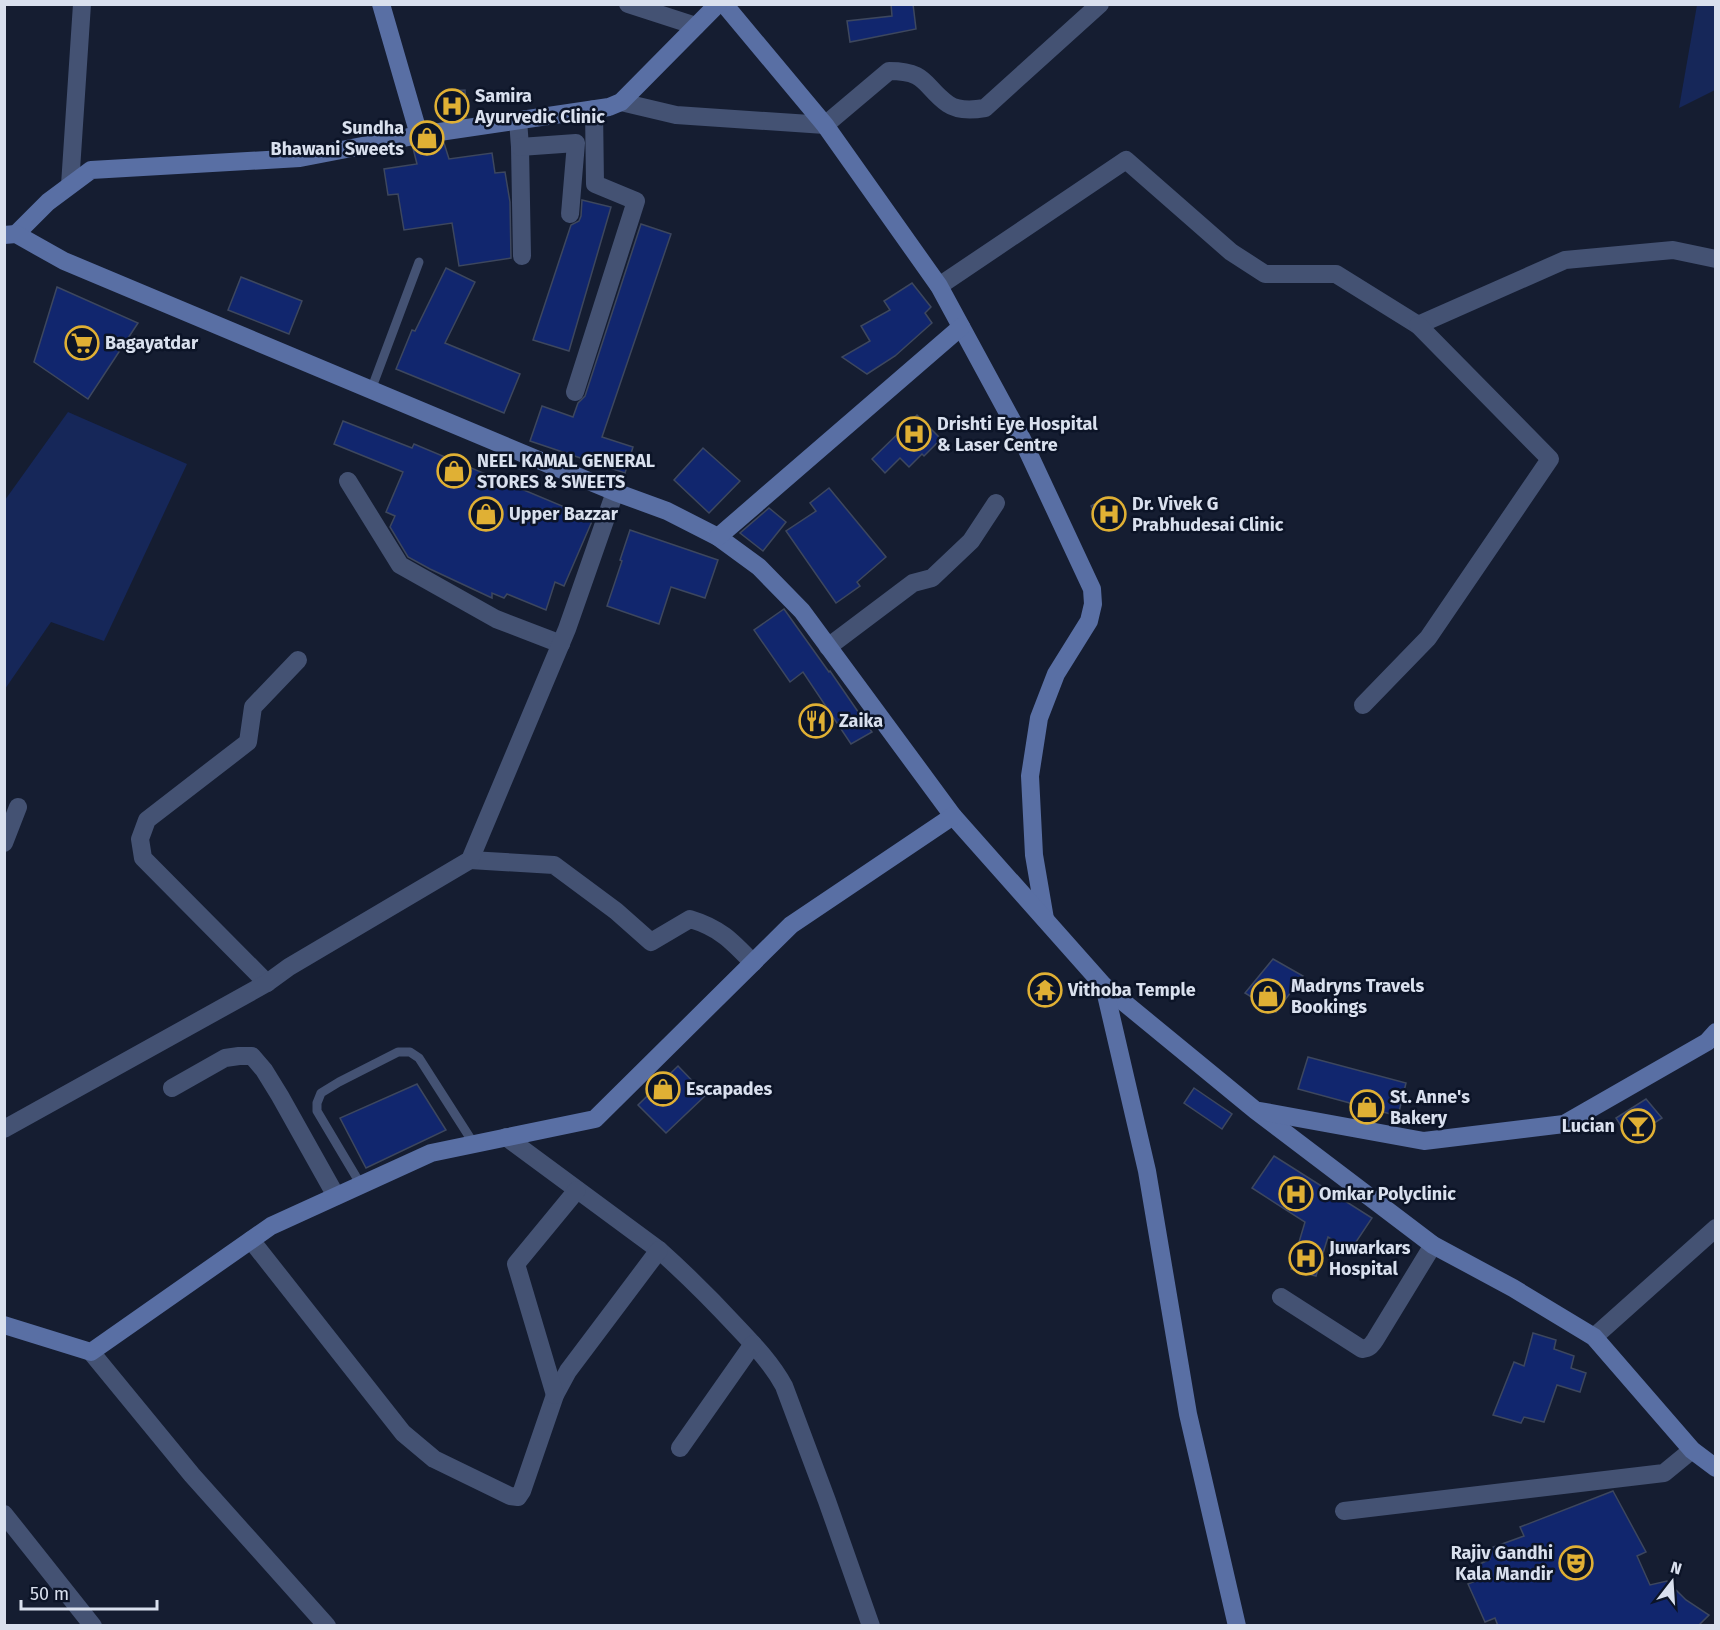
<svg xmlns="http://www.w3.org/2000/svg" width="1720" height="1630" font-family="'Fira Sans',sans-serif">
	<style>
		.green { fill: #162759 }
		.building { fill: #11266e; stroke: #3d475e; stroke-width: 1.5 }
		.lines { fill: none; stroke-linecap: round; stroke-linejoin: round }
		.lane { stroke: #445273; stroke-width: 9 }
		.street { stroke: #445273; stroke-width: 18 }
		.secondary { stroke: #596fa4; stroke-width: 18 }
		.labels { text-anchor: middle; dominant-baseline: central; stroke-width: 5; stroke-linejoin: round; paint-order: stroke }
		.poi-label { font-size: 18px; font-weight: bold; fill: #d9e0ee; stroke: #0c1427; text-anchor: start }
	</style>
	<rect width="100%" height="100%" fill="#151d31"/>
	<g class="green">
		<path d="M1697 5H1715V90L1679 108Z"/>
		<path d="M68 412 187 464 104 641 51 622 5 689V500Z"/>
	</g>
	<g class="building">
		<path d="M891 4H913L916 29 850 42 847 21 892 16Z"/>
		<path d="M465 90 466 117 446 119 445 91Z"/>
		<path d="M444 143 449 159 492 153 495 173 505 172 510 202 511 258 459 266 452 223 404 230 398 194 388 195 384 169 417 164 413 148Z"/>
		<path d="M582 200 611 207 569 351 533 340 571 225 579 221 581 216Z"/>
		<path d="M641 224 671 234 602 437 633 447 625 473 530 441 542 406 573 417 578 403 585 396Z"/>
		<path d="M446 268 475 282 445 343 520 374 504 413 396 369 412 330 415 331Z"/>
		<path d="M241 277 302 301 289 334 228 310Z"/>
		<path d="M912 283 931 307 925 313 932 323 895 356 867 374 842 357 870 341 861 326 890 310 884 301Z"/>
		<path d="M57 287 138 323 88 399 34 362Z"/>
		<path d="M917 415 941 439 924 456 922 454 909 467 900 458 885 473 872 459Z"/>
		<path d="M343 421 412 448 414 444 593 519 564 586 555 582 546 610 507 594 504 598 492 593V598L430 569 408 557 390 527 395 516 386 512 403 472 334 444Z"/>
		<path d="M703 448 740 481 709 513 674 480Z"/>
		<path d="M829 488 886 557 857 582 860 586 836 603 786 531 816 511 810 503Z"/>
		<path d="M1108 497 1119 518 1102 526 1091 506Z"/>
		<path d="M769 508 786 522 763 551 740 533Z"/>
		<path d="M630 530 718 560 705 598 671 587 659 624 607 606 622 561 620 560Z"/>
		<path d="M784 609 829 672 830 671 872 732 851 744 803 672 790 682 754 630Z"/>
		<path d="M1273 959 1303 976 1276 1012 1245 993Z"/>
		<path d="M1308 1057 1406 1083 1398 1116 1298 1089Z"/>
		<path d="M678 1066 706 1095 666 1133 638 1105Z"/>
		<path d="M417 1084 446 1130 366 1168 340 1118Z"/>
		<path d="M1194 1088 1232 1114 1222 1129 1184 1103Z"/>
		<path d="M1646 1099 1662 1118 1629 1139 1616 1118Z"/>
		<path d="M1274 1156 1372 1218 1350 1251 1328 1237 1316 1276 1291 1269 1305 1222 1252 1188Z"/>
		<path d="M1533 1333 1556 1340 1554 1349 1574 1356 1571 1368 1586 1373 1580 1392 1557 1385 1544 1422 1524 1417 1521 1423 1493 1415 1514 1362 1524 1366Z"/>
		<path d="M1613 1491 1646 1552 1637 1556 1650 1585 1667 1581 1686 1600 1709 1615 1698 1626H1498L1495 1618 1485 1622 1468 1584 1480 1579 1476 1566 1490 1559 1488 1549 1524 1536 1520 1527Z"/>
	</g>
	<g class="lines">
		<g class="lane">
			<path d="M371 390 419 262"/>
			<path d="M361 1185 317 1111V1103L321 1093 339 1082 398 1052H410L419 1058 474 1144"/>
		</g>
		<g class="street">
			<path d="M628 4 696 26"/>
			<path d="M621 102 676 115 825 125 889 71C928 71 923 86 948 104 958 111 973 110 985 108L1100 4"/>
			<path d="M518 120 520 147 522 256"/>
			<path d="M520 147 576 143 570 214"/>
			<path d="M70 185 82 4"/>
			<path d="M939 286 1126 160 1231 252 1265 274H1336L1418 325 1565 260 1673 250 1716 259"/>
			<path d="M575 392 636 201 595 184 594 109"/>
			<path d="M348 481 400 565 496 619 561 644"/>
			<path d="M828 647 913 583 932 578 971 541 996 503"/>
			<path d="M1363 705 1428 638 1550 459 1418 325"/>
			<path d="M4 843 18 807"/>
			<path d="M470 860 554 865 616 911 651 942 690 919C720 928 732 941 753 963"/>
			<path d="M267 983 143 858 140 839 147 820 248 742 253 707 298 660"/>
			<path d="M172 1088 225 1058 239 1056H252L264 1070 280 1096 336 1196"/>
			<path d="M4 1129 267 983 289 967 470 860 567 629 615 492"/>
			<path d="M506 1137 659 1250C687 1275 713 1301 738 1328 755 1346 772 1364 784 1386L827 1501 871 1626"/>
			<path d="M251 1240 403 1433 434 1459 510 1496 518 1497 522 1491 555 1395 568 1371 659 1250"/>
			<path d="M1281 1297 1362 1349C1369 1348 1371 1346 1375 1340L1433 1245"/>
			<path d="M1594 1337 1716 1228"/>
			<path d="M91 1352 192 1475 327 1626"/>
			<path d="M555 1395 516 1264 577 1190"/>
			<path d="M680 1448 753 1344"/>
			<path d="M1344 1511 1664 1473 1692 1450"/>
			<path d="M4 1514 93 1626"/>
		</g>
		<g class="secondary">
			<path d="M381 4 419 135"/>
			<path d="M724 4 825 125 939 286 1022 439 1092 589 1093 604 1089 621 1056 674 1039 718 1030 776 1034 855 1045 919"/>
			<path d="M16 234 48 202 91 170 300 158 419 135 609 107 621 102 718 4"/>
			<path d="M4 235 16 234 64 261 615 492 667 511 718 537 759 567 802 611 953 816 1104 986 1255 1110 1433 1245 1513 1288 1594 1337 1692 1450 1716 1468"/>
			<path d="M718 537 961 327"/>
			<path d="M1104 986 1147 1171 1188 1414 1237 1626"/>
			<path d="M1260 1111 1424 1141 1564 1124 1707 1042 1716 1032"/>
			<path d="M4 1325 91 1352 271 1226 431 1153 595 1119 791 925 953 816"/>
		</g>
	</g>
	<defs>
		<g id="hospital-ring" transform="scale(1.725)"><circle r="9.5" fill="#0c1427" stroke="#e0b034" stroke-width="1.5"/><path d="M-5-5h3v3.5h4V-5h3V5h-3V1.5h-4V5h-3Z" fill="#e0b034"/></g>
		<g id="shop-ring" transform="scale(1.725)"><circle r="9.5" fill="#0c1427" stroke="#e0b034" stroke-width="1.5"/><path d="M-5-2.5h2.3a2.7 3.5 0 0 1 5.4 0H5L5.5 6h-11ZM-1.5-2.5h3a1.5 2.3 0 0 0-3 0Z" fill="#e0b034"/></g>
		<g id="supermarket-ring" transform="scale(1.725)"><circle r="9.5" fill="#0c1427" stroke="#e0b034" stroke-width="1.5"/><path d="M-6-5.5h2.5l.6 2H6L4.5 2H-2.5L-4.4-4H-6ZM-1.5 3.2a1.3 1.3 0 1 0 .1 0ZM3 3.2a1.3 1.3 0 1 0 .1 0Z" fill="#e0b034"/></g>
		<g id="restaurant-ring" transform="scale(1.725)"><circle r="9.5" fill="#0c1427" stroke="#e0b034" stroke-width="1.5"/><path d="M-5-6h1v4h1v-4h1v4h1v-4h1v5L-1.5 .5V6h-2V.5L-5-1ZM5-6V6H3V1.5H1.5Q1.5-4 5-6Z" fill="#e0b034"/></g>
		<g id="temple-ring" transform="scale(1.725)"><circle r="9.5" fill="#0c1427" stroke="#e0b034" stroke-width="1.5"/><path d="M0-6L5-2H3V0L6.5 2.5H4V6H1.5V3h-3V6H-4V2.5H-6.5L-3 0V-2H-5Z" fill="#e0b034"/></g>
		<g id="bar-ring" transform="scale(1.725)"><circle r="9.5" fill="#0c1427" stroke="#e0b034" stroke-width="1.5"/><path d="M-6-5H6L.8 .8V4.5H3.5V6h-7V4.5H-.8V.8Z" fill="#e0b034"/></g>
		<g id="theatre-ring" transform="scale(1.725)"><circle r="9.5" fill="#0c1427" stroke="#e0b034" stroke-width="1.5"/><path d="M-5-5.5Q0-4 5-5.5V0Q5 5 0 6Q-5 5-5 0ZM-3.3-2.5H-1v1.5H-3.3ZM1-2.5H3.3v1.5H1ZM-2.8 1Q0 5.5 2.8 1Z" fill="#e0b034"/></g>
	</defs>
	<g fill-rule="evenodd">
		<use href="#hospital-ring" x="452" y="106"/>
		<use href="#shop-ring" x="427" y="138"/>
		<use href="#supermarket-ring" x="82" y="343"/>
		<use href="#hospital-ring" x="914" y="434"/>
		<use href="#shop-ring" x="454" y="471"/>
		<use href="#shop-ring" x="486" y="514"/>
		<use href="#hospital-ring" x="1109" y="514"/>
		<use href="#restaurant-ring" x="816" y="721"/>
		<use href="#temple-ring" x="1045" y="990"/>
		<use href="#shop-ring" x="1268" y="996"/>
		<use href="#shop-ring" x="663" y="1089"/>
		<use href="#shop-ring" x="1367" y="1107"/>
		<use href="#bar-ring" x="1638" y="1126"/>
		<use href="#hospital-ring" x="1296" y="1194"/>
		<use href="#hospital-ring" x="1306" y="1258"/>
		<use href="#theatre-ring" x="1576" y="1563"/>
	</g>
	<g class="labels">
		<g class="poi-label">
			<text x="475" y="96">Samira<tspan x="475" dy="21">Ayurvedic Clinic</tspan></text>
			<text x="404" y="128" text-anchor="end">Sundha<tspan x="404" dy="21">Bhawani Sweets</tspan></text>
			<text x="105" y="343">Bagayatdar</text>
			<text x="937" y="424">Drishti Eye Hospital<tspan x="937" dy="21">&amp; Laser Centre</tspan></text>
			<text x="477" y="461">NEEL KAMAL GENERAL<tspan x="477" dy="21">STORES &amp; SWEETS</tspan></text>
			<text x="1132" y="504">Dr. Vivek G<tspan x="1132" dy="21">Prabhudesai Clinic</tspan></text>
			<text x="509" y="514">Upper Bazzar</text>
			<text x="839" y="721">Zaika</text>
			<text x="1291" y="986">Madryns Travels<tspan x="1291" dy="21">Bookings</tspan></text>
			<text x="1068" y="990">Vithoba Temple</text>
			<text x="686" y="1089">Escapades</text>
			<text x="1390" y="1097">St. Anne's<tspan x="1390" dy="21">Bakery</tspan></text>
			<text x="1615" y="1126" text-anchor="end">Lucian</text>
			<text x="1319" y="1194">Omkar Polyclinic</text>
			<text x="1329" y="1248">Juwarkars<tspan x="1329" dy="21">Hospital</tspan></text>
			<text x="1553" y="1553" text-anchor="end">Rajiv Gandhi<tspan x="1553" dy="21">Kala Mandir</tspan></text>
		</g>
	</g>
	<rect width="1720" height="1630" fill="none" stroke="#d9e0ee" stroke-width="12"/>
	<g transform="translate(1672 1582) rotate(17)" stroke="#0c1427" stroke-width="4.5" paint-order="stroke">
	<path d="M0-4.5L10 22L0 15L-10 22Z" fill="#d9e0ee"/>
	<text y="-9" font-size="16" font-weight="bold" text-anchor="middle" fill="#d9e0ee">N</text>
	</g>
	<path d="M21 1600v9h136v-9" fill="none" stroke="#d9e0ee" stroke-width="3"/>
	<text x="30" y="1600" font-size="18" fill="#d9e0ee" stroke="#0c1427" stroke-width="4.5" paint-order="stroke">50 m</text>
</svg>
